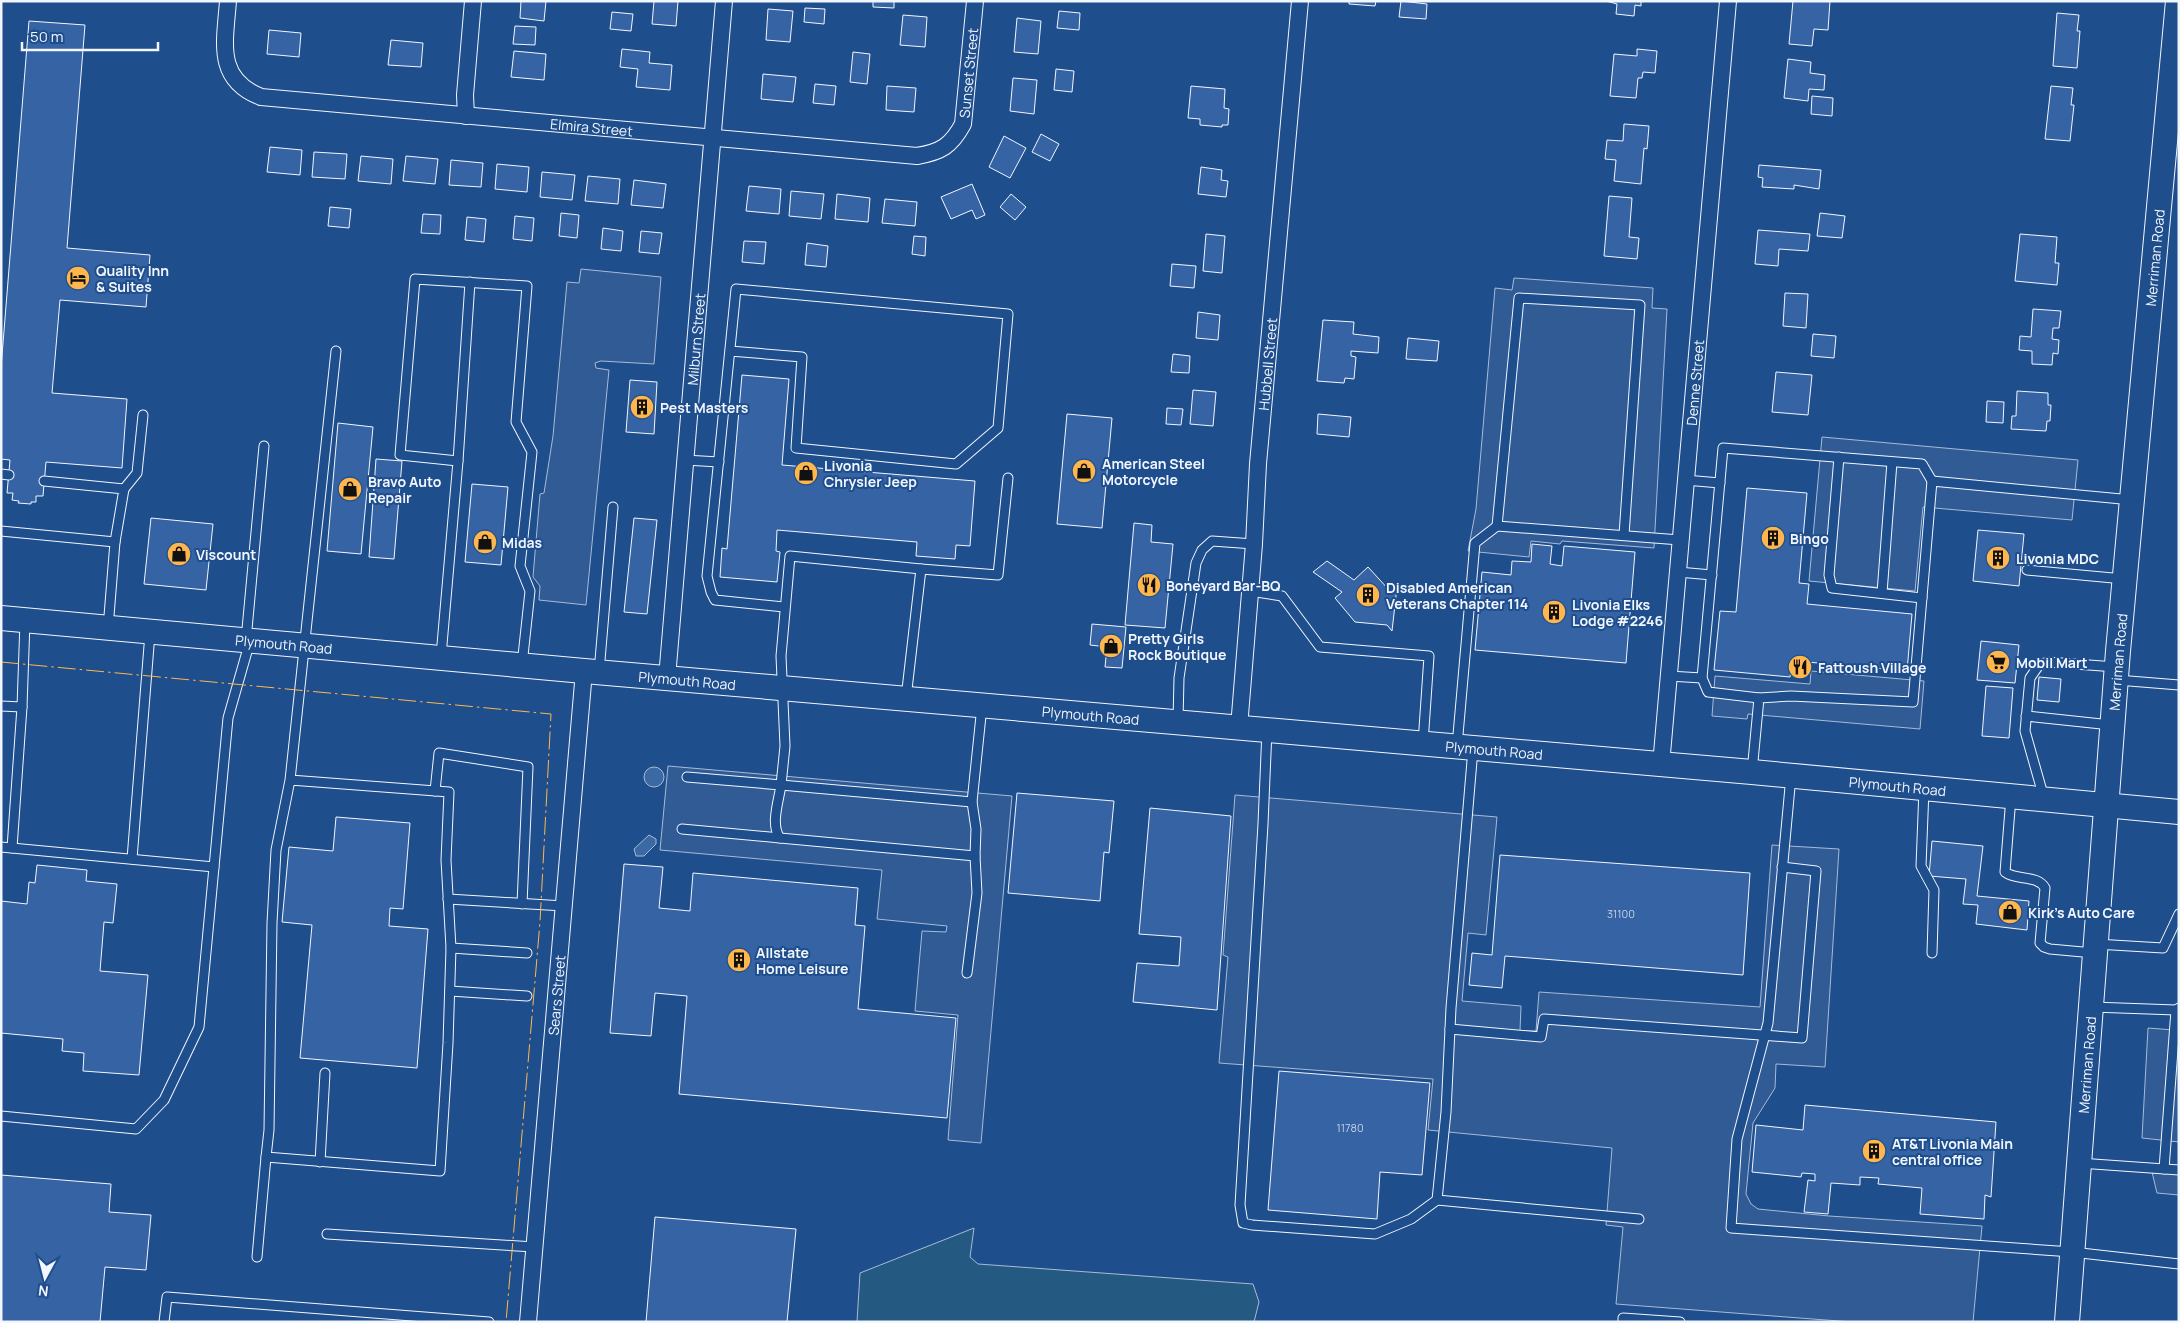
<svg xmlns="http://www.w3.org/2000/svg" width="2180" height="1323" font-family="Manrope,sans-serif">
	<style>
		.green { fill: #245a82; stroke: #a8bbd7 }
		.parking { fill: #305b95; stroke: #a8bbd7 }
		.water { fill: #3b69a3; stroke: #a8bbd7 }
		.building { fill: #3563a3; stroke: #f2f6ff }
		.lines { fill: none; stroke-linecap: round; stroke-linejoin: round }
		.service-casing { stroke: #f2f6ff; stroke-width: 11 }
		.minor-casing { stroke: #f2f6ff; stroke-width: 18 }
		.secondary-casing { stroke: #f2f6ff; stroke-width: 26 }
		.service { stroke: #1f4e8c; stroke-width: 9 }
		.minor { stroke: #1f4e8c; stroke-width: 16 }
		.secondary { stroke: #1f4e8c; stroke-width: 24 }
		.power { stroke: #ffb74d; stroke-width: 1; stroke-dasharray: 18 4 2.5 4; stroke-linecap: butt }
		.labels { text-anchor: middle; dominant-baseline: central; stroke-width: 4; stroke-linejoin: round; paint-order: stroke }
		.number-label { font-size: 11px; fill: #c3d1e8 }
		.street-label { font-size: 14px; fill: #f2f6ff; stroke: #1f4e8c }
		.poi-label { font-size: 14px; font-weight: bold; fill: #f2f6ff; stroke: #1f4e8c; text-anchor: start }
	</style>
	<rect width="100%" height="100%" fill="#1f4e8c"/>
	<path class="green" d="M974 1228 970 1257 978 1264 1253 1284 1259 1302 1254 1322H857L860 1273Z"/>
	<g class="parking">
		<path d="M581 269 661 277 654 364 601 361 595 363 596 368 609 370 586 605 539 600 540 586 533 577 540 494 544 493 553 436 567 282 579 283Z"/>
		<path d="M1514 278 1653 288 1652 308 1667 309 1654 548 1562 541 1560 544 1531 541 1529 557 1468 551 1476 509 1495 288 1512 290Z"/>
		<path d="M1822 437 2078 460 2072 520 1923 507 1915 591 1809 581Z"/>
		<path d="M1811 671 1924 681 1920 729 1748 714 1747 719 1712 716 1715 676 1810 684Z"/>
		<path d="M668 766 1012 796 981 1143 948 1140 958 1015 915 1011 922 931 946 932 947 926 877 919 882 870 660 850Z"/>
		<path d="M1235 795 1497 817 1486 935 1468 933 1462 1001 1521 1006 1520 1031H1536L1539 992 1760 1007 1772 845 1839 849 1825 1067 1776 1064 1775 1088 1753 1123 1746 1194 1751 1204 1758 1209 1829 1216 1982 1226 1973 1322H1852L1616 1304 1623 1227 1606 1225 1612 1148 1428 1130 1433 1079 1219 1063 1228 957 1223 955Z"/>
		<path d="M2148 1028 2174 1030 2173 1043 2179 1044V1142L2142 1138Z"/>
		<path d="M2151 1168 2179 1170V1195L2157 1193Z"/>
	</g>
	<g class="water">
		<circle cx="654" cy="777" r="10"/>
		<path d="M649 835 656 839V844L644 856H636L634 849Z"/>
	</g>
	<g class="building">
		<path d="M521 1H546L544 21 520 18Z"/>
		<path d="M654 1H678L676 26 652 24Z"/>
		<path d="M873 1H894V8L873 7Z"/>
		<path d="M1349 1H1376L1375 6 1349 4Z"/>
		<path d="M1401 1 1427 4 1426 19 1399 17Z"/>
		<path d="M1606 1H1641V6L1635 5 1634 16 1616 14 1617 4Z"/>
		<path d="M1793 1H1830L1828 30 1814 29 1812 46 1789 44Z"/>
		<path d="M805 8 825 9 824 24 804 22Z"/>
		<path d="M768 9 793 11 790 42 766 40Z"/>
		<path d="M1059 11 1080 13 1079 30 1057 28Z"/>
		<path d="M612 12 633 14 631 31 610 29Z"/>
		<path d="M2057 13 2079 15 2077 31H2080L2077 68 2053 66Z"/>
		<path d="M903 15 927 17 925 47 900 45Z"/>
		<path d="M1017 18 1041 21 1038 54 1014 52Z"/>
		<path d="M29 21 85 25 67 248 150 255 146 307 60 300 52 393 127 399 122 468 46 462 43 496H36V502H31V504L18 503 19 501 12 500 13 493H7L10 460 1 459V368Z"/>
		<path d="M515 26 536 27 535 45 513 44Z"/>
		<path d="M269 30 301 33 299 57 267 54Z"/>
		<path d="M391 40 423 43 421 67 388 65Z"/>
		<path d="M622 49 650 52 649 63 672 65 670 90 636 87 638 69 620 67Z"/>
		<path d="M1637 49 1657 51 1655 73 1643 72 1642 78H1638L1636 98 1610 96 1614 54 1637 56Z"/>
		<path d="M514 51 546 54 544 80 511 77Z"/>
		<path d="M853 52 870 54 867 84 850 82Z"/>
		<path d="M1788 59 1811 62 1810 73 1825 75 1824 90 1809 89 1808 101 1784 98Z"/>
		<path d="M1056 69 1074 71 1072 92 1054 90Z"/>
		<path d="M763 74 796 77 793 102 761 99Z"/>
		<path d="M1013 78 1037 80 1034 114 1010 111Z"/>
		<path d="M815 84 836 86 834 105 813 103Z"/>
		<path d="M887 86 916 88 914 112 886 110Z"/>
		<path d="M1191 86 1225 89 1224 108 1229 109 1228 125H1222V127L1200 125V119L1188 118Z"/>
		<path d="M2051 86 2073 88 2071 105H2074L2070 141 2045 139Z"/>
		<path d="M1812 96 1833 98 1832 116 1811 114Z"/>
		<path d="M1624 124 1649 126 1647 149 1644 148 1641 184 1614 181 1616 160 1605 159 1607 140 1623 141Z"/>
		<path d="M1041 134 1059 144 1050 161 1032 152Z"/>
		<path d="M1004 136 1026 148 1010 178 989 167Z"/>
		<path d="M270 147 302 150 300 175 267 172Z"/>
		<path d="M314 152 347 154 345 179 312 177Z"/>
		<path d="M361 156 393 159 391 184 358 181Z"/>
		<path d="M406 156 438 159 435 184 403 181Z"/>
		<path d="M451 160 483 163 481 187 449 185Z"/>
		<path d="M497 164 529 167 527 192 495 189Z"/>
		<path d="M1759 165 1821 170 1819 189 1794 185V189L1762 187 1763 178 1758 177Z"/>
		<path d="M1201 167 1222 170 1221 180 1228 181 1226 197 1198 194Z"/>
		<path d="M542 172 575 175 572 200 540 197Z"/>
		<path d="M588 176 620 179 618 204 585 201Z"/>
		<path d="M634 180 666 184 663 208 631 205Z"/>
		<path d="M972 184 985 215 976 219 972 210 951 219 941 197Z"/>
		<path d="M749 186 781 189 779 214 746 211Z"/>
		<path d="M791 191 824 194 821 219 789 216Z"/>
		<path d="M837 194 870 198 868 222 835 219Z"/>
		<path d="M1011 194 1026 207 1015 220 1000 207Z"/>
		<path d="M1609 196 1632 198 1629 237 1639 238 1637 259 1604 256Z"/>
		<path d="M885 199 917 202 915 226 882 223Z"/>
		<path d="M330 207 351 209 349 228 328 226Z"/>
		<path d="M561 213 579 215 577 238 559 236Z"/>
		<path d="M1820 213 1845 216 1842 238 1817 236Z"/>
		<path d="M423 214 441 215 440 234 421 233Z"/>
		<path d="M515 216 534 218 532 241 513 239Z"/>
		<path d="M467 217 486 219 484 242 465 240Z"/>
		<path d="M603 228 623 231 621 251 601 249Z"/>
		<path d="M1758 230 1810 234 1808 251 1779 249 1778 266 1755 264Z"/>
		<path d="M641 231 662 233 659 254 639 252Z"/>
		<path d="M1206 234 1225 236 1222 273 1203 271Z"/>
		<path d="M2020 234 2057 237 2055 263H2059L2057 285 2015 281Z"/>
		<path d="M914 236 926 237 925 256 912 254Z"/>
		<path d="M744 241 766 242 764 264 742 262Z"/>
		<path d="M807 243 828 246 826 267 805 265Z"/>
		<path d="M1172 264 1196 266 1194 288 1170 286Z"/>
		<path d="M1785 293 1808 294 1806 328 1783 326Z"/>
		<path d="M2033 309 2061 311 2059 328H2053L2052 339 2059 340 2058 354 2053 353 2052 365 2032 364V351L2019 350 2020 336 2031 337Z"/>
		<path d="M1198 312 1220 315 1218 340 1196 338Z"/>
		<path d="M1323 320 1354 322 1353 334 1379 337 1378 353 1351 351V356L1356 357 1354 379 1345 378 1344 383 1317 381Z"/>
		<path d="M1813 334 1836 336 1834 358 1811 356Z"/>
		<path d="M1408 338 1439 341 1437 361 1406 359Z"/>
		<path d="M1173 354 1190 356 1189 373 1171 372Z"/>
		<path d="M1776 372 1812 375 1808 415 1772 412Z"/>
		<path d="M742 375 789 379 782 465 975 481 970 546 956 545 955 559 916 556 917 542 777 530 776 551 780 552 777 582 720 577 722 548 727 549Z"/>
		<path d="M630 380 657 382 654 434 626 432Z"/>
		<path d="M1193 390 1216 392 1213 426 1190 424Z"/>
		<path d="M2017 391 2048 393V405H2051L2050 421H2047L2046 431 2011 429 2012 416H2016Z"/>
		<path d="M1987 401 2004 402 2003 423 1986 422Z"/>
		<path d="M1167 408 1183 409 1181 425 1166 424Z"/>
		<path d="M1067 414 1112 418 1102 528 1057 524Z"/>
		<path d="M1318 414 1351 417 1349 437 1317 434Z"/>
		<path d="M338 423 373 427 361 554 327 551Z"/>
		<path d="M376 459 402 461 394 559 369 557Z"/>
		<path d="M472 484 508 487 501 565 465 562Z"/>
		<path d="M1747 488 1807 493 1799 583 1809 584 1807 604 1912 614 1907 671 1807 662V672L1791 670 1790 677 1714 670 1720 611 1736 612Z"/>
		<path d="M151 518 213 524 206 590 144 584Z"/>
		<path d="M634 518 657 520 647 614 624 612Z"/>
		<path d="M1134 523 1152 525 1151 542 1173 544 1165 628 1125 625Z"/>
		<path d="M1978 530 2024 534 2019 586 1973 581Z"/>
		<path d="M1532 544 1552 546 1550 564 1562 566 1564 546 1635 552 1626 663 1475 650 1482 572 1511 575 1512 561 1531 562Z"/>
		<path d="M1327 561 1354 580 1368 567 1390 591 1395 586 1397 587 1392 631 1387 625 1355 622 1335 598 1342 592 1313 572Z"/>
		<path d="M1092 624 1126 627 1122 668 1105 667 1107 647 1090 645Z"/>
		<path d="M1981 641 2019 645 2015 683 1977 680Z"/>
		<path d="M2039 677 2061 679 2059 702 2037 700Z"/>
		<path d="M1986 686 2013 688 2009 738 1982 736Z"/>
		<path d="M1017 793 1114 801 1109 853 1104 852 1100 901 1008 893Z"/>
		<path d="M1150 808 1231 816 1217 1010 1133 1002 1137 963 1179 966 1181 937 1139 934Z"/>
		<path d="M336 817 410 823 403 909 390 908 389 926 428 929 417 1068 300 1058 312 925 282 922 289 847 333 851Z"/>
		<path d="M1932 841 1983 846 1977 896 2029 901 2027 930 1976 924 1978 905 1963 904 1966 879 1929 876Z"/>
		<path d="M1500 855 1750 873 1743 975 1505 956 1502 988 1469 985 1472 953 1492 955Z"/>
		<path d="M624 864 663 867 659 908 690 911 693 873 858 888 855 925 865 926 858 1009 956 1018 947 1118 679 1094 687 996 655 993 651 1036 610 1033Z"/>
		<path d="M37 865 87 870 86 881 117 884 113 923 104 922 100 971 148 975 139 1075 83 1071 84 1053 62 1051 63 1039 1 1033V901L27 904 29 882 35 883Z"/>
		<path d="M1279 1071 1430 1083 1422 1175 1380 1172 1377 1219 1268 1210Z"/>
		<path d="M1805 1105 1996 1122 1991 1197 1985 1195 1984 1219 1920 1214 1922 1188 1878 1184 1879 1178 1860 1177V1185L1831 1183 1828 1214 1804 1212 1808 1180 1815 1181V1174L1802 1173 1801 1177 1752 1172 1756 1125 1803 1130Z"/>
		<path d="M1 1175 111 1184 109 1212 151 1215 146 1270 105 1267 100 1322H1Z"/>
		<path d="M655 1217 796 1229 787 1322H646Z"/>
	</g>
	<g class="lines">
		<g class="service-casing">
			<g id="service">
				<path d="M730 351 802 357 796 448 956 464 998 428 1008 314 736 289C727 384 717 480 707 576L711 592 715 600 784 607"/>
				<path d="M1839 457 1829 575 1832 588 1922 598"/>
				<path d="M685 460 719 462"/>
				<path d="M458 461 470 282"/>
				<path d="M1 474 9 475"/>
				<path d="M1685 480 1720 483"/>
				<path d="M44 481 124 489 115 542"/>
				<path d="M124 489 137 473 143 415"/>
				<path d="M1497 526 1519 298 1640 305 1624 535"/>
				<path d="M1 531 115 542 108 628"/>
				<path d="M921 569 790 556 781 656 785 746 781 785 972 802 982 706"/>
				<path d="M2027 570 2124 579"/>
				<path d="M1678 572 1712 575"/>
				<path d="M1250 591 1282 596 1320 647 1429 656 1423 743"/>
				<path d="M1882 593 1892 462"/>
				<path d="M246 640 264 446"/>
				<path d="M441 656 458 461 400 455 415 279 527 286 516 422 532 452 520 566 530 591 522 665"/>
				<path d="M599 672 613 507"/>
				<path d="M1669 676 1702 678"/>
				<path d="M2117 680 2179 685"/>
				<path d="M906 698 921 569 998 575 1008 478"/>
				<path d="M1759 698 1708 692 1702 678 1723 448 1922 464 1932 481"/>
				<path d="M1 706 22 707 25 621"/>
				<path d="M2026 716 2111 725"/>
				<path d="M1178 721 1179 678 1196 563 1202 550 1212 541 1254 544"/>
				<path d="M1267 730 1263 824 1240 1205 1243 1223 1252 1225 1375 1234 1411 1219 1437 1200 1639 1219"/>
				<path d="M1457 746 1475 543 1497 526 1680 540"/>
				<path d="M1752 772 1759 698 1791 696 1913 702 1932 481 2132 500"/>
				<path d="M1791 776 1768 1023 1737 1139 1731 1228 2072 1252 2179 1264"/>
				<path d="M687 777 781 785C779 800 770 825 780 838L975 856 976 829 972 802"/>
				<path d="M290 780 276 850 272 923 269 1130 266 1157 440 1171 448 1043 451 948 446 860 449 792 290 780 336 351"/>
				<path d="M1924 789 1921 866 1934 890 1932 953"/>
				<path d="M435 791 439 753 528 767 522 904"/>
				<path d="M2011 797 2005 872C2016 881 2037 874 2045 888L2040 943 2044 947 2050 949 2094 953"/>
				<path d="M2044 798 2025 731 2030 678 2039 665 2048 662 2116 667"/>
				<path d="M682 829 780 838"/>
				<path d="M1 847 214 867"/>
				<path d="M12 848 22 707"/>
				<path d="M132 859 150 633"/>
				<path d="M448 899 564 906"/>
				<path d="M2096 944 2163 948 2179 914"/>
				<path d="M451 948 527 953"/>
				<path d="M967 973 977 893 975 856"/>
				<path d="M450 991 527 996"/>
				<path d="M2092 1007 2176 1010 2179 1008"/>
				<path d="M1450 1029 1541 1037 1544 1019 1802 1038 1816 871 1782 867"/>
				<path d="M1 1116 136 1129 164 1100 199 1027 228 718 250 641"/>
				<path d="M320 1162 325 1073"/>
				<path d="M2079 1163 2179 1170"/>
				<path d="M2164 1169 2176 1010"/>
				<path d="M1437 1200 1446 1112 1451 1008 1473 749"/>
				<path d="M327 1234 534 1247"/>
				<path d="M257 1257 266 1157"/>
				<path d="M164 1322 167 1297 489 1322"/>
				<path d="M1623 1322V1318L1680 1322"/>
			</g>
		</g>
		<g class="minor-casing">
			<g id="minor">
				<path id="s1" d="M228 1C225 42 215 79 261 97L917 156C941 152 951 146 963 124L975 1"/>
				<path d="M466 116 465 95 473 1"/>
				<path id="s2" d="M667 678 724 1"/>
				<path id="s3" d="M1239 727 1254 544 1258 464 1300 1"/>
				<path id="s4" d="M1661 765 1728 1"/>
				<path id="s5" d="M528 1322 584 671"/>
			</g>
		</g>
		<g class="secondary-casing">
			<g id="secondary">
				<path id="s6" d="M1 618 584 671 1752 772 2179 812"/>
				<path id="s7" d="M2067 1322 2118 651 2178 1"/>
			</g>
		</g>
		<use href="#service" class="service"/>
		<use href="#minor" class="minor"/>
		<use href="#secondary" class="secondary"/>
		<path class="power" d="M1 662 551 714 540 922 506 1322"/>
	</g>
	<defs>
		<g id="hotel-disc" transform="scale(1.25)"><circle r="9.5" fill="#ffb74d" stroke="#1f4e8c"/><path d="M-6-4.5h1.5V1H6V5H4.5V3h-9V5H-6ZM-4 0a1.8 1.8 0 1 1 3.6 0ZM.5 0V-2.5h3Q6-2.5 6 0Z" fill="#111"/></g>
		<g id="building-disc" transform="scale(1.25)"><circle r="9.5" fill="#ffb74d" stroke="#1f4e8c"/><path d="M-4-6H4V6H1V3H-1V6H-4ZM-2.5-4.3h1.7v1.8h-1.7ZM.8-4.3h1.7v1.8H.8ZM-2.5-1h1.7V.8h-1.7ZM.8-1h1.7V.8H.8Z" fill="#111"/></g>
		<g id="shop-disc" transform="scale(1.25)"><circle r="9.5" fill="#ffb74d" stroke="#1f4e8c"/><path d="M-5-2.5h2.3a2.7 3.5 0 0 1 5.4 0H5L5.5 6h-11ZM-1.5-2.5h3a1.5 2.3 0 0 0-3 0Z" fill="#111"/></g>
		<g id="restaurant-disc" transform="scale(1.25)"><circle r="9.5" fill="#ffb74d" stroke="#1f4e8c"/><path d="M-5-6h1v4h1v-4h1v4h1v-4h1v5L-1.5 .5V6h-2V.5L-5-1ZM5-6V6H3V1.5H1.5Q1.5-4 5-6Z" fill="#111"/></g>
		<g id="supermarket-disc" transform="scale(1.25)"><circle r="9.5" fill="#ffb74d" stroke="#1f4e8c"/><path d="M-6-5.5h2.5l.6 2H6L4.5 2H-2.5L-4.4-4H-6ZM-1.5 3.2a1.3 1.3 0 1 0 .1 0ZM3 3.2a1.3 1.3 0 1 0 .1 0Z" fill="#111"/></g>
	</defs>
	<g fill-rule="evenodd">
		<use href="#hotel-disc" x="78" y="278"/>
		<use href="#building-disc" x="642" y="407"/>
		<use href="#shop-disc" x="1084" y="471"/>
		<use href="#shop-disc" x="806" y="473"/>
		<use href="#shop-disc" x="350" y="489"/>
		<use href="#building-disc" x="1773" y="538"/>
		<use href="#shop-disc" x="485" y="542"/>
		<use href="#shop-disc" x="179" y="554"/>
		<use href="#building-disc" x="1998" y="558"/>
		<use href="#restaurant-disc" x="1149" y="585"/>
		<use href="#building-disc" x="1368" y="595"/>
		<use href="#building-disc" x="1554" y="612"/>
		<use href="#shop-disc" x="1111" y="646"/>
		<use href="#supermarket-disc" x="1998" y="662"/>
		<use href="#restaurant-disc" x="1800" y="667"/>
		<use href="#shop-disc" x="2010" y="912"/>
		<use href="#building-disc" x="739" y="960"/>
		<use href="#building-disc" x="1874" y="1151"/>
	</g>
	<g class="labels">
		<g class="number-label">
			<text x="1621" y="913">31100</text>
			<text x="1350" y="1127">11780</text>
		</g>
		<g class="street-label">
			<text stroke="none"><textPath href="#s1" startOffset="881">Sunset Street</textPath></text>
			<text stroke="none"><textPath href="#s1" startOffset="444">Elmira Street</textPath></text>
			<text stroke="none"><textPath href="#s7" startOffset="1068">Merriman Road</textPath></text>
			<text stroke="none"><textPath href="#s2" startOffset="340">Milburn Street</textPath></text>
			<text stroke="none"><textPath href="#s3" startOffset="364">Hubbell Street</textPath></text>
			<text stroke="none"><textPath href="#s4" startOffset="384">Denne Street</textPath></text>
			<text stroke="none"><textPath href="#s6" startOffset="284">Plymouth Road</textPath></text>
			<text stroke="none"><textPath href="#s7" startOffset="662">Merriman Road</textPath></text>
			<text stroke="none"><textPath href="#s6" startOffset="689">Plymouth Road</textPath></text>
			<text stroke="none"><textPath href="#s6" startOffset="1094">Plymouth Road</textPath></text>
			<text stroke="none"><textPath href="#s6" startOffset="1499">Plymouth Road</textPath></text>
			<text stroke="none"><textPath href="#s6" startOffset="1904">Plymouth Road</textPath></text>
			<text stroke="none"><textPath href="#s5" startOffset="328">Sears Street</textPath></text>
			<text stroke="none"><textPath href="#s7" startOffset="258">Merriman Road</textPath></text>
		</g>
		<g class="poi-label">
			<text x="96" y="270">Quality Inn<tspan x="96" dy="16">&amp; Suites</tspan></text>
			<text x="660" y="407">Pest Masters</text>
			<text x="1102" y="463">American Steel<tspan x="1102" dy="16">Motorcycle</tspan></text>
			<text x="824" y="465">Livonia<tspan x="824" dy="16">Chrysler Jeep</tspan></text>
			<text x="368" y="481">Bravo Auto<tspan x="368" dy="16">Repair</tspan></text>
			<text x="1790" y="538">Bingo</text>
			<text x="502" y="542">Midas</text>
			<text x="196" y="554">Viscount</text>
			<text x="2016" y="558">Livonia MDC</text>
			<text x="1166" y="585">Boneyard Bar-BQ</text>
			<text x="1386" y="587">Disabled American<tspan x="1386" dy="16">Veterans Chapter 114</tspan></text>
			<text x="1572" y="604">Livonia Elks<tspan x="1572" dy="16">Lodge #2246</tspan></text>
			<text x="1128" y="638">Pretty Girls<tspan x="1128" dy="16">Rock Boutique</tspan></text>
			<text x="2016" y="662">Mobil Mart</text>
			<text x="1818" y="667">Fattoush Village</text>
			<text x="2028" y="912">Kirk's Auto Care</text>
			<text x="756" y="952">Allstate<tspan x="756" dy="16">Home Leisure</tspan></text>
			<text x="1892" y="1143">AT&amp;T Livonia Main<tspan x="1892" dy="16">central office</tspan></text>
		</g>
	</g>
	<rect width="2180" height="1323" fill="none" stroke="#f2f6ff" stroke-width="5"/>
	<g transform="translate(45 1278) rotate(187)" stroke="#1f4e8c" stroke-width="4" paint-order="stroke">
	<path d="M0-4L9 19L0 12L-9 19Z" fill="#f2f6ff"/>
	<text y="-8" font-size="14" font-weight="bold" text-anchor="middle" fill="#f2f6ff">N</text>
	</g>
	<path d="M22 42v8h136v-8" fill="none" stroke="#f2f6ff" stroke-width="2.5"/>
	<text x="30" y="42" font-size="15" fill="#f2f6ff" stroke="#1f4e8c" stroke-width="4" paint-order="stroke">50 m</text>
</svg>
